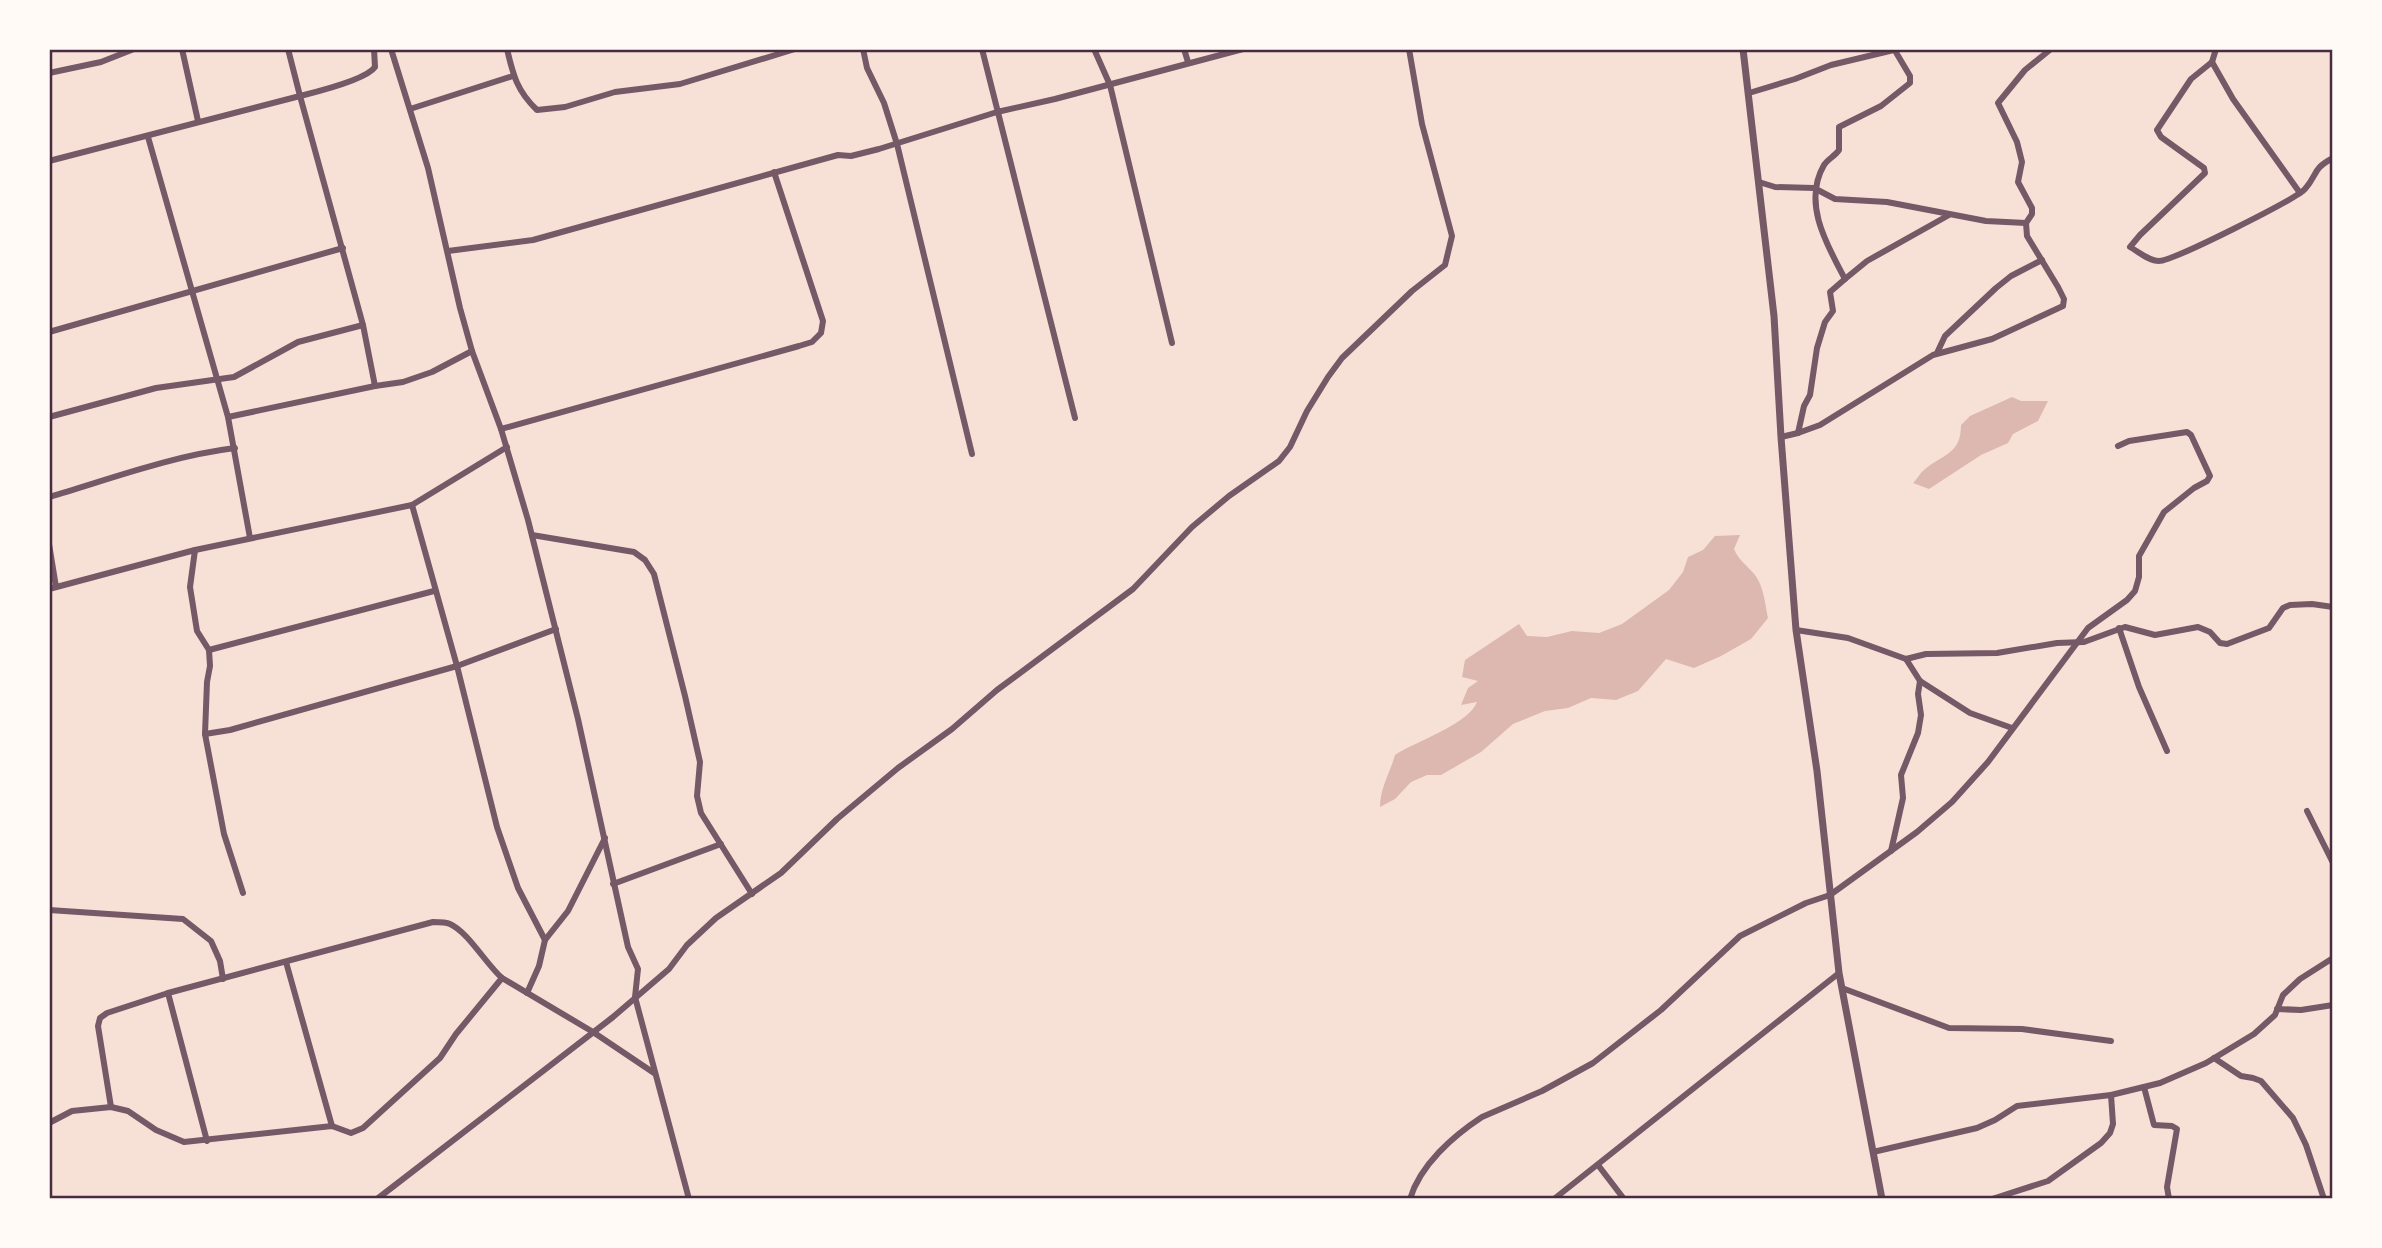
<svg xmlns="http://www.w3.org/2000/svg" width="2382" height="1248" font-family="Ubuntu,sans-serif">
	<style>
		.water { fill: #dcb8b0 }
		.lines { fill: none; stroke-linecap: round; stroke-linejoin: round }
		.minor { stroke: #755966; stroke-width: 6 }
		.tertiary { stroke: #755966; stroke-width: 7 }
		.neatline { fill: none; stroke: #4a2c40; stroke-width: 2.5 }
	</style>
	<rect width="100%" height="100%" fill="#f7e1d7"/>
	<g class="water">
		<path d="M2012 397 2021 401H2048L2038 421 2013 434 2008 443 1981 455 1929 489 1913 483C1917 479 1920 473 1924 470 1942 454 1961 455 1961 425L1970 416Z"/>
		<path d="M1740 535 1734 549C1739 561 1747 565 1755 575 1764 587 1765 604 1768 618L1751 639 1721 656 1694 668 1666 659 1638 691 1616 700 1591 698 1568 708 1545 711 1513 724 1481 752 1441 775H1427L1411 782 1395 799 1380 807C1380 788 1390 773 1395 755 1416 741 1469 724 1477 702L1461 705 1468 688 1478 681 1462 677 1465 660 1519 624 1527 636 1547 637 1572 631 1599 633 1622 624 1669 590 1683 572 1688 557 1703 550 1715 536Z"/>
	</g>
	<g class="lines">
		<g class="minor">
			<path d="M182 49 198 121"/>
			<path d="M288 49 300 96C316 92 366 80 375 67L374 49"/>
			<path d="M391 49 428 168 460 308 472 351 501 429 528 520 578 719 628 947 638 969 635 997 689 1199"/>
			<path d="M507 49C513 75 517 91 537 110L565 107 615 92 680 84 795 49"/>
			<path d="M863 49 867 68 884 103 897 144 972 454"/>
			<path d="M982 49 1075 418"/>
			<path d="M1094 49 1110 85 1172 343"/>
			<path d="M1184 49 1188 62"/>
			<path d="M1894 49 1910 76V83L1881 106 1839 127V150C1835 156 1828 159 1824 165 1802 203 1827 245 1845 279L1867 261 1949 215"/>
			<path d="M2216 49 2212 62 2191 79 2157 130 2161 137 2204 168 2205 173 2140 235 2130 247C2139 252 2149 261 2159 261 2173 261 2296 199 2305 189 2318 174 2312 169 2333 158"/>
			<path d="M2212 62 2233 99 2300 193"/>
			<path d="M49 73 101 62 134 49"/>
			<path d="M1749 93 1795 79 1831 65 1898 49"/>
			<path d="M410 109 513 76"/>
			<path d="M148 137 228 417 250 538"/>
			<path d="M49 161 300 96 363 325 375 386"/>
			<path d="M1759 182 1775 187 1814 188 1835 199 1887 202 1986 221 2026 223"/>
			<path d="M448 251 533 240 838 155 851 156 879 149 997 112 1055 99 1243 49"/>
			<path d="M49 332 343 248"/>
			<path d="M1937 353 1945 336 1996 288 2011 276 2042 260"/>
			<path d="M49 417 156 388 234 377 298 342 363 325"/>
			<path d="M228 417 375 386 403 382 432 372 472 351"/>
			<path d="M501 429 799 346 812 342 821 333 823 321 774 172"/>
			<path d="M1798 433 1804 406 1810 395 1817 348 1825 322 1833 311 1830 292 1845 279"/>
			<path d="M1781 437 1798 433 1820 425 1933 355 1992 339 2063 306 2064 299 2058 287 2027 236 2026 223 2032 214V208L2018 182 2022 162 2017 142 1998 103 2025 70 2051 49"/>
			<path d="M49 497C110 479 171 456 235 448"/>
			<path d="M412 505 457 666 497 827 518 888 545 940"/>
			<path d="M532 535 634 552 645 560 654 574 685 696 700 762 697 796 701 813 752 894"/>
			<path d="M49 544 56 587"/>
			<path d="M195 550 190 587 197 631 209 650 210 666 207 682 205 734 224 834 243 893"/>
			<path d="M49 589 195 550 412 505 507 447"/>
			<path d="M2119 628 2139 687 2167 751"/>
			<path d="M1796 630 1848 638 1906 659 1926 654 1997 653 2057 643 2084 642 2125 627 2155 635 2198 627 2210 632 2220 643 2227 644 2269 628 2283 608 2290 605 2312 604 2333 607"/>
			<path d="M209 650 434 591"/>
			<path d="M1906 659 1920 681 1970 713 2012 728"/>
			<path d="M205 734 230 730 457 666 556 629"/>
			<path d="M2307 811 2333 863"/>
			<path d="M1891 851 1903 798 1901 775 1918 733 1921 715 1918 694 1920 681"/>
			<path d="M613 884 721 844"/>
			<path d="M49 910 183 919 211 941 220 961 223 979"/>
			<path d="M286 962 332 1126"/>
			<path d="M1842 988 1949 1028 2022 1029 2111 1041"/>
			<path d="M168 993 207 1141"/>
			<path d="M527 993 539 966 545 940 568 911 605 838"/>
			<path d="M2277 1009 2301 1010 2333 1005"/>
			<path d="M2214 1058 2241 1076 2253 1078 2261 1081 2293 1118 2306 1145 2324 1199"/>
			<path d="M2144 1087 2154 1125 2172 1126 2177 1129 2167 1187 2169 1199"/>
			<path d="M111 1107 98 1026 100 1018 107 1013 168 993 433 922C438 922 446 922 450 924 468 932 486 964 502 978L593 1032 654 1073"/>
			<path d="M49 1123 72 1111 111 1107 128 1111 156 1130 184 1142 332 1126 351 1133 363 1128 440 1058 456 1034 502 978"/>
			<path d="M1873 1152 1977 1128 1995 1120 2017 1106 2111 1095 2160 1083 2206 1063 2254 1034 2275 1015 2283 995 2300 979 2333 958"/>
			<path d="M1598 1165 1624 1199"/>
			<path d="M377 1199 613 1017 669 969 687 945 716 918 781 873 837 819 898 768 952 729 997 690 1133 589 1192 527 1229 496 1279 461 1290 447 1307 411 1328 377 1342 358 1412 291 1445 265 1452 236 1422 124 1409 49"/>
			<path d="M1410 1199C1420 1165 1453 1136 1482 1117L1542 1091 1593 1063 1661 1010 1740 936 1806 903 1830 895 1917 832 1952 802 1988 762 2088 628 2127 600 2135 591 2139 577V556L2164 512 2194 488 2207 481 2210 476 2191 435 2187 432 2129 441 2118 446"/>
			<path d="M1554 1199 1839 973"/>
			<path d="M1992 1199 2048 1181 2101 1143 2110 1133 2113 1124 2111 1095"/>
		</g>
		<path class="tertiary" d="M1743 49 1774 316 1781 437 1796 630 1817 771 1839 973 1882 1199"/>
	</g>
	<rect width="2382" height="1248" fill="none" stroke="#fffaf5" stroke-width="102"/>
	<rect x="51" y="51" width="2280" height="1146" class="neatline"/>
</svg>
